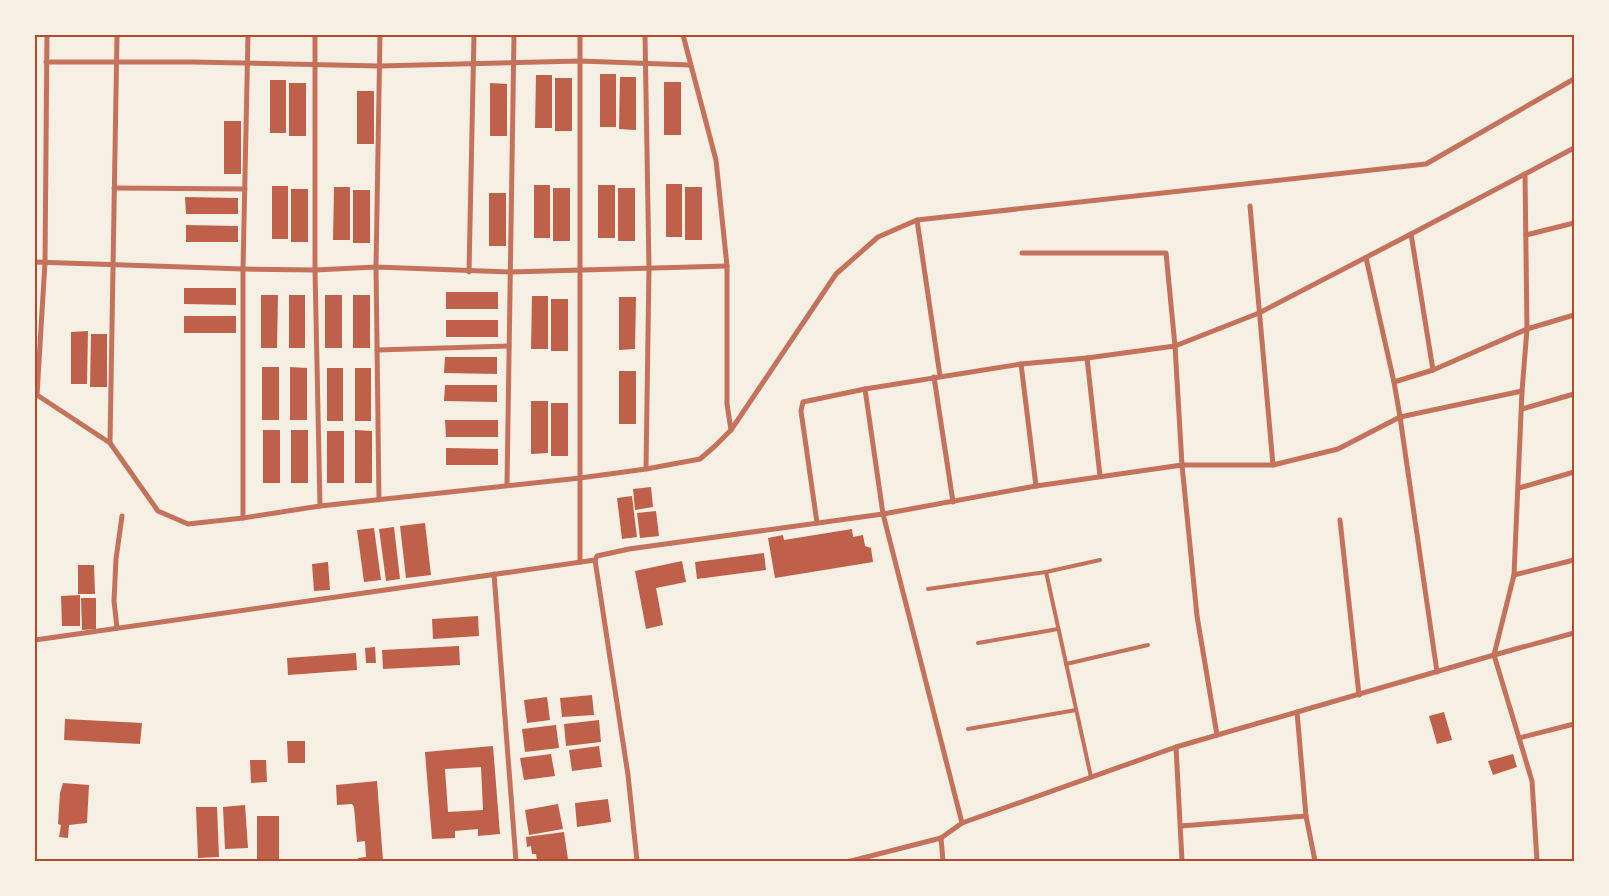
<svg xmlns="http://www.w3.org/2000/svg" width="1609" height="896" font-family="'Source Serif 4',serif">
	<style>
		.building { fill: #bf614a; fill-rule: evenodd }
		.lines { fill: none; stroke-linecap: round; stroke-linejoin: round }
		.service { stroke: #c5725c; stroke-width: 4 }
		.minor { stroke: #c5725c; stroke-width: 5 }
		.neatline { fill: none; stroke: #b5482f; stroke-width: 2 }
	</style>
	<rect width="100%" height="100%" fill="#f6efe4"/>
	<g class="building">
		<rect x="600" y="74" width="16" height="53"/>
		<path d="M536 75H552V128H535Z"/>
		<path d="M620 77H636V130L619 129Z"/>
		<rect x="555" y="78" width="17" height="53"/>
		<rect x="270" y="80" width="16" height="53"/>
		<rect x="664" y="82" width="17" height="53"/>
		<rect x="289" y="83" width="17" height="53"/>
		<path d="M490 83 507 84V136H490Z"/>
		<rect x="357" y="91" width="17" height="53"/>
		<rect x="224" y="121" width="17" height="53"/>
		<rect x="666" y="184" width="16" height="53"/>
		<rect x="534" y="185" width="16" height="53"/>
		<rect x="598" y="185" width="17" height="53"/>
		<rect x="272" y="186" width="16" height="53"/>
		<path d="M334 187H350V240H333Z"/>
		<rect x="685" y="187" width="17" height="53"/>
		<rect x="553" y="188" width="17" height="53"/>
		<rect x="618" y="188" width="17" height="53"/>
		<rect x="291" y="189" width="17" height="53"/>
		<rect x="353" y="190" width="17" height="53"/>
		<rect x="489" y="193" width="17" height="53"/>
		<path d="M185 197 238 198V214H186Z"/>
		<path d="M186 225 238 226V242H186Z"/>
		<path d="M184 288H236V305L184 304Z"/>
		<rect x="446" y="292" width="52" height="17"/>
		<path d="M261 295H278L277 348H261Z"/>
		<rect x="289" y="295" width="16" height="53"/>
		<rect x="325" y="295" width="17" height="53"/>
		<rect x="353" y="295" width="17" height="53"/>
		<path d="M532 296H548V349H531Z"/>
		<path d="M619 297H636L635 349 619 350Z"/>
		<rect x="551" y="299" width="17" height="52"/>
		<rect x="184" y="316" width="52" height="17"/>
		<rect x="446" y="320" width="52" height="17"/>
		<path d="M88 331 87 384H71V332Z"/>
		<path d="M91 334H107V387H90Z"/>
		<path d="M445 357H497V374L444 373Z"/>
		<rect x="262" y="367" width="17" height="53"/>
		<path d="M290 367 307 368V420H290Z"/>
		<rect x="327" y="368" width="16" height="53"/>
		<rect x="355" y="368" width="16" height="53"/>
		<rect x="619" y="371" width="17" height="53"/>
		<path d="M445 385H497V402L444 401Z"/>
		<path d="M531 401H548V453L531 454Z"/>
		<rect x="551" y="403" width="17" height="53"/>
		<path d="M445 420H498V437H446Z"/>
		<rect x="263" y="430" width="17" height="53"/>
		<rect x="291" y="430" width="17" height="53"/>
		<path d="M355 430 372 431V483H355Z"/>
		<rect x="327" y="431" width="17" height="52"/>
		<path d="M446 448 498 449V465H446Z"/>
		<path d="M651 487 653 507 635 510 633 489Z"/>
		<path d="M632 496 637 537 622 539 617 498Z"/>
		<path d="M656 511 659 536 640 538 637 513Z"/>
		<path d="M425 523 431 575 406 578 400 526Z"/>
		<path d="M394 527 400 579 386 581 379 529Z"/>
		<path d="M374 528 381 580 364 582 357 530Z"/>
		<path d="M852 529 853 537 863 535 865 546 871 548 873 562 775 578 768 538 783 535 784 540Z"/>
		<path d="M764 553 766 570 697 579 695 562Z"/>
		<path d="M682 561 686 582 656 588 663 625 646 629 635 571Z"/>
		<path d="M328 562 330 590 314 591 312 564Z"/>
		<path d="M78 565H94L95 594H78Z"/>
		<path d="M80 595V626H62L61 596Z"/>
		<path d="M81 598H96V629L82 630Z"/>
		<path d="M478 616 479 636 433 639 432 619Z"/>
		<path d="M459 646 460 665 383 669 382 650Z"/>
		<path d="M375 647 376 663H366L365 648Z"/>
		<path d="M356 653 357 670 288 675 287 658Z"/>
		<path d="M592 695 594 715 562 717 560 698Z"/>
		<path d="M547 697 550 720 527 723 524 700Z"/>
		<path d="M1444 712 1452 740 1437 744 1429 716Z"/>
		<path d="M65 719 142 723 140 744 64 740Z"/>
		<path d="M599 720 601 742 566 746 564 724Z"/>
		<path d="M556 725 559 748 525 752 522 729Z"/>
		<path d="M287 741H305V763H288Z"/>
		<path d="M493 746 500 834 478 836V829L455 831V838L432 839 425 752ZM481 767 483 810 448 812 445 769Z"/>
		<path d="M599 746 602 767 572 771 569 750Z"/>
		<path d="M551 754 555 776 524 780 520 758Z"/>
		<path d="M1513 754 1517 767 1493 775 1488 761Z"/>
		<path d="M250 760H266L267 782 251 783Z"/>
		<path d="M377 781 383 861H358V858L366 857 365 841 357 842 354 807 352 804 337 805 336 785Z"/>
		<path d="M63 783 89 785 87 823 69 825 68 838 59 837 61 825 58 824 60 793Z"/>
		<path d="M608 799 611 822 577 827 575 803Z"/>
		<path d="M558 804 563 829 529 835 525 810Z"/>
		<path d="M245 805 248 848 225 849 223 807Z"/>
		<path d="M196 807H217L219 857 198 858Z"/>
		<rect x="257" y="816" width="22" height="45"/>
		<path d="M564 832 568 859 537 861 536 854H532L531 846 527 847 526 837Z"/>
	</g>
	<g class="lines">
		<g class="service">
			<path d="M1046 572 1091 777"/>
			<path d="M928 589 1046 572 1100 560"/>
			<path d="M978 643 1058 629"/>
			<path d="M1066 664 1148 645"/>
			<path d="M968 729 1076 710"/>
		</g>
		<g class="minor">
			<path d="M47 35 45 262 37 395 110 443 158 511 188 524 243 518 320 506 580 478 646 469 700 459 715 446 731 430 727 404V266L716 160 683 35"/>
			<path d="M315 35V270L320 506"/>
			<path d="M645 35 649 268 646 469"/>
			<path d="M46 62H192L379 66 580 61 690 65"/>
			<path d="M114 188 245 189"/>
			<path d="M1250 206 1273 465 1338 449 1400 417 1437 672"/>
			<path d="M917 220 940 376"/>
			<path d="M1526 235 1574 223"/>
			<path d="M1022 253H1166L1175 346 1182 465H1273"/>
			<path d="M1366 258 1394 382"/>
			<path d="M35 262 243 269 315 270 376 267 510 272 727 266"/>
			<path d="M469 272 474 35"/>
			<path d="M377 350 509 346"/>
			<path d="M1087 358 1100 476"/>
			<path d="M1021 364 1036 486"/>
			<path d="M1433 370 1527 329 1574 315"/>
			<path d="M934 377 953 502"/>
			<path d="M1522 391 1400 417 1394 382 1433 370 1411 234 1525 174"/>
			<path d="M1522 409 1574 394"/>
			<path d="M731 430 836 274 878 237 917 220 1426 164 1574 79"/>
			<path d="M110 443 117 35"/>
			<path d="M507 485 514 35"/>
			<path d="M1519 488 1574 472"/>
			<path d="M379 500 376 267 380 35"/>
			<path d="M243 518V269L248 35"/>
			<path d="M1340 520 1359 695"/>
			<path d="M817 523 801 411 803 402 865 389"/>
			<path d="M595 560 628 775 637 861"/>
			<path d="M580 562V35"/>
			<path d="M494 574 516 861"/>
			<path d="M1514 575 1574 560"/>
			<path d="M117 628 114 601 116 559 122 516"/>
			<path d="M35 640 595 560 597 556 629 549 883 514 865 389 1021 364 1087 358 1175 346 1259 313 1411 234"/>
			<path d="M1297 712 1306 816 1315 861"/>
			<path d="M1519 738 1574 724"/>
			<path d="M1176 747 1182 861"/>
			<path d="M962 823 883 514 1036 486 1182 465 1197 616 1217 735"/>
			<path d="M1181 826 1306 816"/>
			<path d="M941 838 943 861"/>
			<path d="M851 861 941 838 962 823 1176 747 1494 655 1574 633"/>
			<path d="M1537 861 1532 781 1494 655 1514 575 1522 391 1527 329 1525 174 1574 148"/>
		</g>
	</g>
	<rect width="1609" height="896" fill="none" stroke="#f6efe4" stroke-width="72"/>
	<rect x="36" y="36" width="1537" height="824" class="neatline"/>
</svg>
